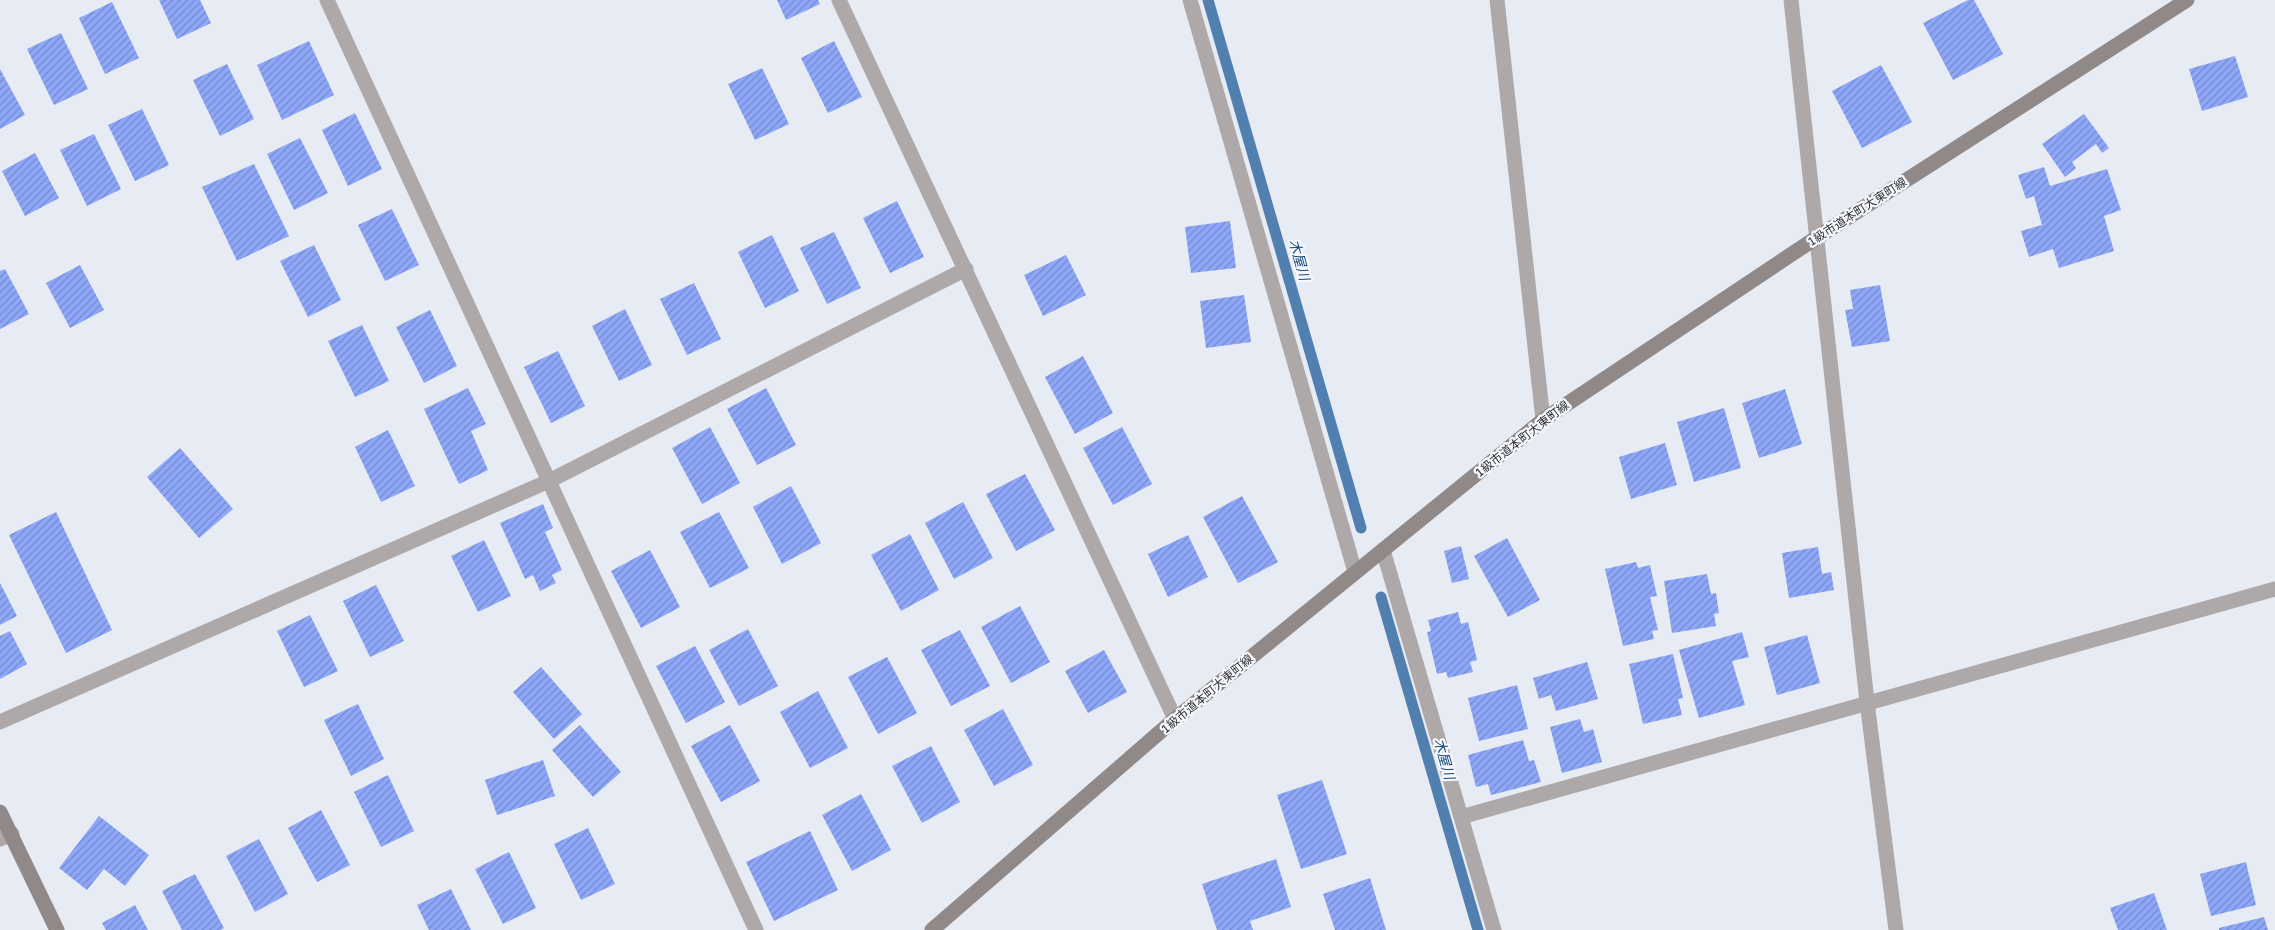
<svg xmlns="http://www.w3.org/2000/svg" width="2275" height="930" font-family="'Varela Round','Noto Sans JP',sans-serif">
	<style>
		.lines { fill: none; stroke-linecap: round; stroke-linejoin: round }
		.stream { stroke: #517fb0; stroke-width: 11 }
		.building { fill: url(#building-hatch) }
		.street { stroke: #aea9a8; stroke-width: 15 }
		.secondary { stroke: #908988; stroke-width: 15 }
		.labels { text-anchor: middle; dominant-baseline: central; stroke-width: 4.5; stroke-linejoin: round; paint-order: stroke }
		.street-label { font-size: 12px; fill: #2f3134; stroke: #f6f8fe }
		.water-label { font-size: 14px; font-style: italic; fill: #1b4976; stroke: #f6f8fe }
	</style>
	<defs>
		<pattern id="building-hatch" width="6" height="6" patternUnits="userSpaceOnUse" patternTransform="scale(1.25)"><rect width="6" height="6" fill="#8ea7f9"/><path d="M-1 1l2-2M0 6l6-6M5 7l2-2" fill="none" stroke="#7489ca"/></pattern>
	</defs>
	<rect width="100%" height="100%" fill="#e7ebf4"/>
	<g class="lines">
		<g class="stream">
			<path d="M1208 0 1361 528"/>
			<path d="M1381 597 1478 930"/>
		</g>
	</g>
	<g class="building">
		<path d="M159 0H200L211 23 177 39Z"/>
		<path d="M777 0H818L820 4 786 20Z"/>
		<path d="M1968 0H1974L2003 54 1953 80 1923 23Z"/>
		<path d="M112 2 139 58 105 74 79 18Z"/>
		<path d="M61 33 88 89 54 105 27 49Z"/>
		<path d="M309 41 334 95 282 120 257 65Z"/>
		<path d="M834 41 862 97 828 113 801 58Z"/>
		<path d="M2235 56 2248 97 2202 111 2189 69Z"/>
		<path d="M227 64 254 119 220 136 193 80Z"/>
		<path d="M1881 65 1912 122 1862 148 1832 91Z"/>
		<path d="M762 68 789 124 755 140 728 84Z"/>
		<path d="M0 69 25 115 0 129Z"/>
		<path d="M142 109 169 165 135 181 108 125Z"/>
		<path d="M355 113 382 169 348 186 322 130Z"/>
		<path d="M2084 114 2109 148 2102 153 2096 144 2072 162 2076 168 2065 177 2042 144Z"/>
		<path d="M94 134 121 189 87 206 60 150Z"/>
		<path d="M300 138 328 193 294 210 267 154Z"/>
		<path d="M35 153 59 198 25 216 2 171Z"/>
		<path d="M254 164 289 236 237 261 202 187Z"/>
		<path d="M2044 167 2050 186 2107 169 2121 210 2104 216 2114 251 2059 268 2053 249 2029 257 2021 231 2042 225 2034 196 2026 199 2018 175Z"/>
		<path d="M897 201 924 257 890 273 863 218Z"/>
		<path d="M392 209 419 265 385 281 358 225Z"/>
		<path d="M1230 221 1236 268 1191 273 1185 227Z"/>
		<path d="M834 232 861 288 827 304 800 248Z"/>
		<path d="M772 235 799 291 765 308 738 252Z"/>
		<path d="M314 245 341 300 308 317 280 261Z"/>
		<path d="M1066 255 1086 295 1043 316 1024 275Z"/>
		<path d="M80 265 104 310 70 328 46 283Z"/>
		<path d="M5 269 29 314 0 329V271Z"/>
		<path d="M694 283 721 339 687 355 660 299Z"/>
		<path d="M1880 285 1890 341 1852 347 1845 310 1853 309 1850 290Z"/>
		<path d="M1244 295 1251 342 1206 348 1200 301Z"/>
		<path d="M625 309 652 365 619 381 592 326Z"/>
		<path d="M430 310 457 366 424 383 396 327Z"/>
		<path d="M362 325 389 381 355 397 328 341Z"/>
		<path d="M558 351 585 406 551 423 524 367Z"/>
		<path d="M1083 356 1113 413 1075 434 1045 377Z"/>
		<path d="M468 388 486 424 471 431 488 470 459 484 424 409Z"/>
		<path d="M766 388 796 445 757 465 727 409Z"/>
		<path d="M1785 389 1802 444 1759 458 1742 403Z"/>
		<path d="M1724 408 1741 468 1694 482 1677 422Z"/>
		<path d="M710 427 740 483 702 504 672 448Z"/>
		<path d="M1122 427 1152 484 1113 505 1083 448Z"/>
		<path d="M388 430 415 486 381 502 355 447Z"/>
		<path d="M1665 443 1677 485 1631 499 1619 457Z"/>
		<path d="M180 448 233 509 199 538 147 477Z"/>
		<path d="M1025 474 1055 530 1016 551 986 494Z"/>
		<path d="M791 486 821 543 782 564 753 507Z"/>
		<path d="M1242 496 1278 562 1238 583 1203 517Z"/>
		<path d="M963 502 993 558 954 579 925 523Z"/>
		<path d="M543 504 553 528 545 532 562 570 552 575 556 583 540 591 533 575 525 579 500 523Z"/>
		<path d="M56 512 112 630 66 653 9 535Z"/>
		<path d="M719 512 749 568 710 588 680 532Z"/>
		<path d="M910 534 939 590 901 611 871 555Z"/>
		<path d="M1188 535 1208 577 1168 597 1148 554Z"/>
		<path d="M1507 538 1540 600 1508 617 1474 556Z"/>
		<path d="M484 540 511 596 478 612 451 556Z"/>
		<path d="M1461 546 1469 579 1452 583 1444 551Z"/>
		<path d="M1818 547 1822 574 1831 572 1834 590 1789 598 1782 553Z"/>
		<path d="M650 550 680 607 641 628 611 571Z"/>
		<path d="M1636 562 1638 568 1650 565 1657 596 1650 597 1658 630 1652 631 1654 639 1623 646 1605 569Z"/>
		<path d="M1707 574 1711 594 1716 593 1719 613 1714 614 1716 626 1672 633 1664 581Z"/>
		<path d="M0 583 17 616 0 625Z"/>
		<path d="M376 585 404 641 370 657 343 601Z"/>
		<path d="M1020 606 1050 662 1011 683 981 627Z"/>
		<path d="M1458 612 1461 624 1468 622 1477 660 1470 662 1473 672 1448 678 1446 672 1437 674 1427 632 1431 631 1428 620Z"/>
		<path d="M310 615 338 671 304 687 277 631Z"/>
		<path d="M748 629 778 686 739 706 709 650Z"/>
		<path d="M960 630 990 686 951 706 921 650Z"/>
		<path d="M10 631 27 664 0 679V636Z"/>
		<path d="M1742 632 1749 657 1732 661 1745 705 1699 718 1679 650Z"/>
		<path d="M1807 635 1820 683 1777 695 1764 647Z"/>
		<path d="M695 646 725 702 686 723 656 666Z"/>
		<path d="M1104 650 1127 692 1088 713 1065 671Z"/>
		<path d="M1673 654 1683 698 1678 699 1682 715 1643 724 1629 664Z"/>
		<path d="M887 657 917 713 878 734 848 677Z"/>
		<path d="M1587 662 1598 699 1556 711 1551 695 1539 699 1533 678Z"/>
		<path d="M541 667 582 714 554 739 513 692Z"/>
		<path d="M1517 685 1528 729 1479 741 1468 698Z"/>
		<path d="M818 691 848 748 810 768 780 712Z"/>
		<path d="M358 704 384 759 351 776 324 720Z"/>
		<path d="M1003 709 1033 765 994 786 964 730Z"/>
		<path d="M1580 719 1584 732 1593 729 1602 762 1562 773 1550 727Z"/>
		<path d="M580 725 621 772 593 797 552 750Z"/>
		<path d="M730 725 760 781 721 802 691 746Z"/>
		<path d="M1523 740 1529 761 1534 760 1541 782 1491 795 1488 784 1476 787 1468 755Z"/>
		<path d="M931 746 960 802 922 823 892 766Z"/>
		<path d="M543 760 555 796 497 815 485 780Z"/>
		<path d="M388 775 414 831 381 847 354 792Z"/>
		<path d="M1322 780 1347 854 1301 869 1277 795Z"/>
		<path d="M861 794 891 850 852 871 822 815Z"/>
		<path d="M321 810 350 865 317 882 288 828Z"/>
		<path d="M99 816 149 855 125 886 104 869 87 890 59 868Z"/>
		<path d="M588 828 615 884 581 900 554 844Z"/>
		<path d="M810 831 838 890 774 921 746 862Z"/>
		<path d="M259 839 288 894 255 912 226 856Z"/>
		<path d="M509 852 536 908 503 924 475 869Z"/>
		<path d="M1276 859 1291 907 1250 921 1253 930H1217L1202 884Z"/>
		<path d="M2246 862 2256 905 2211 916 2200 874Z"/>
		<path d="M195 874 224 928 221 930H182L162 891Z"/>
		<path d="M1370 878 1386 930H1335L1323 894Z"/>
		<path d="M451 889 471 930H429L417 905Z"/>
		<path d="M2154 893 2167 930H2118L2110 908Z"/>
		<path d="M135 905 148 930H106L102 923Z"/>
		<path d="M2264 917 2268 930H2219V928Z"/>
	</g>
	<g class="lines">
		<g class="street">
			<path d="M327 0 756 930"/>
			<path d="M839 0 1175 719"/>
			<path d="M1190 0 1355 572"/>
			<path d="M1497 0 1543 420"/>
			<path d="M1791 0 1867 702 1896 930"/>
			<path d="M1383 550 1494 930"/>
			<path d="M0 722 549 481 966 269"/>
			<path d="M1461 817 2275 589"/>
			<path d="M0 839 12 834"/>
		</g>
		<g class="secondary">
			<path d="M0 812 57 930"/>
			<path d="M932 930 1175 719 1543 420 1816 238 2187 0"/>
		</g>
	</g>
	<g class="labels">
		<g class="street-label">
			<text transform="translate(1857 212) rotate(-33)">1級市道本町大東町線</text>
			<text transform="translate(1522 439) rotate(-38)">1級市道本町大東町線</text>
			<text transform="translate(1207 694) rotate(-40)">1級市道本町大東町線</text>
		</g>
		<g class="water-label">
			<text transform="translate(1299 260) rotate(74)">木屋川</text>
			<text transform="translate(1444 759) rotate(74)">木屋川</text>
		</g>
	</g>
</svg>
